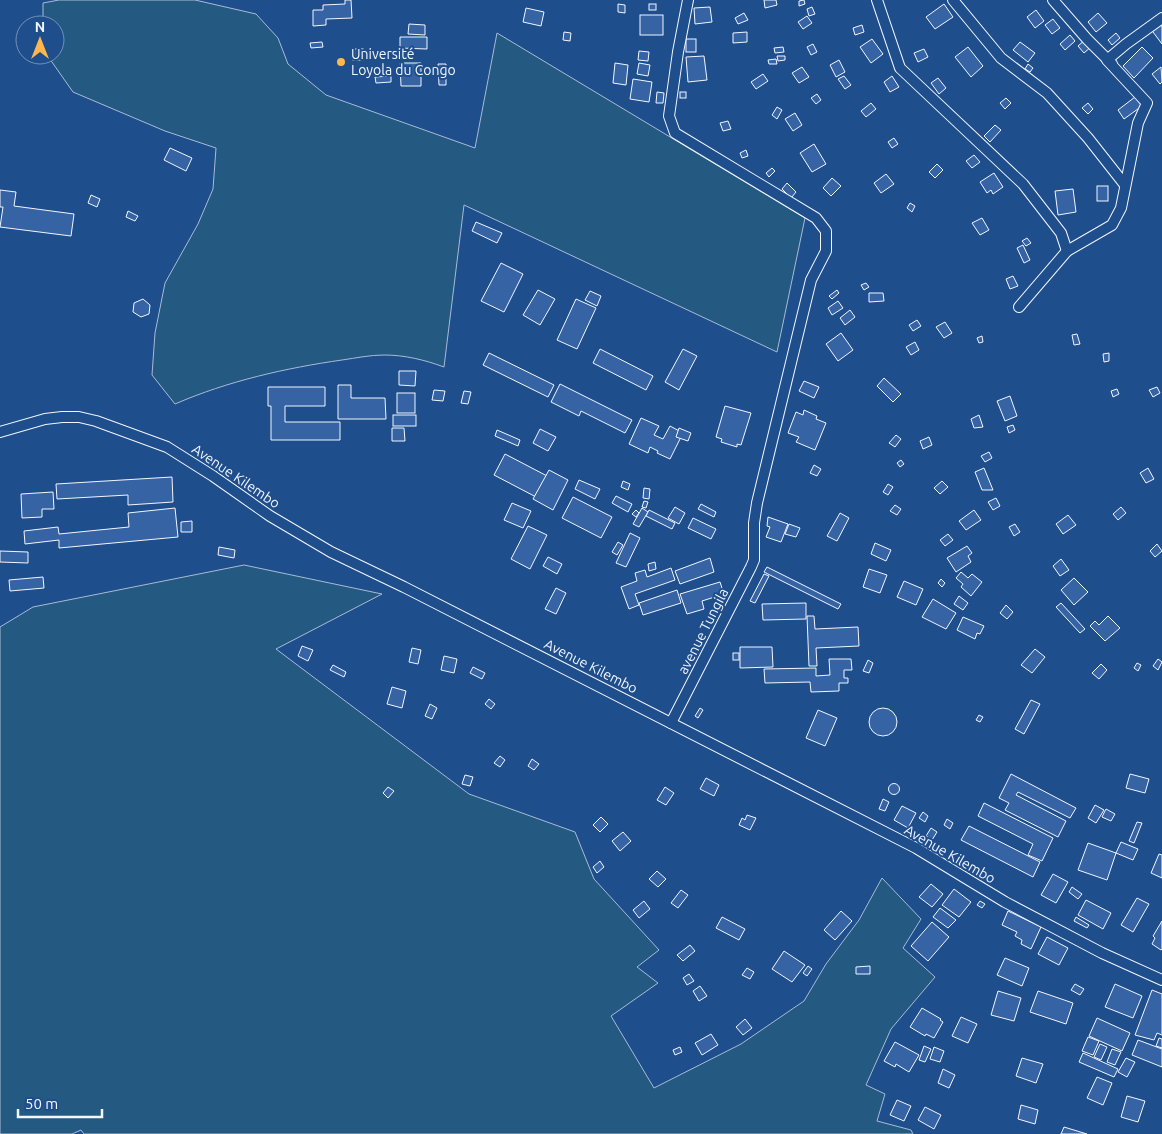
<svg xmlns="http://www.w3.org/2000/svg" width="1162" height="1134" font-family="Ubuntu,sans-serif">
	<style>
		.green { fill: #245a82; stroke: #a8bbd7 }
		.building { fill: #3563a3; stroke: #f2f6ff }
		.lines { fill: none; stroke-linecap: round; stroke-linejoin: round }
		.street-casing { stroke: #f2f6ff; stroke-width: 12 }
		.street { stroke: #1f4e8c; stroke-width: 10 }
		.poi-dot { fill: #ffb74d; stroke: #1f4e8c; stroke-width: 2 }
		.labels { text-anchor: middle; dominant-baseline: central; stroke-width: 4; stroke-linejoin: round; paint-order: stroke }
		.poi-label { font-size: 14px; fill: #f2f6ff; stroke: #1f4e8c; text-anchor: start }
		.street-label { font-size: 14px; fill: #f2f6ff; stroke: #1f4e8c }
	</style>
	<rect width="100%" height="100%" fill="#1f4e8c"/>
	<g class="green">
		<path d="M59 0H195L256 14 278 38 288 64 326 95 475 148 497 33 805 218 777 352 464 205 444 367C425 360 405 355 384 355 370 355 356 358 342 360 286 368 228 381 175 404L152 375 155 333 165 283 198 224 213 189 216 148 165 131 73 92 47 55H55V25H43V3Z"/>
		<path d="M244 565 382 594 276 649 469 794 575 832 594 879 659 950 637 967 658 983 611 1016 654 1088 741 1044 804 1001 826 964 859 920 882 878 921 919 903 948 935 977 891 1029 866 1085 885 1094 877 1121 911 1130 913 1134H84L81 1130 72 1134H0V627L33 607Z"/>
	</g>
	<g class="building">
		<path d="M345 0H351L352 18 326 19V25L313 26V10H323V5L345 4Z"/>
		<path d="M764 0H776L777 5 765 8Z"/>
		<path d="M804 0 805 4 799 6V1Z"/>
		<path d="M618 4 625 5V13L618 12Z"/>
		<rect x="649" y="4" width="7" height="6"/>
		<path d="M944 4 953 17 935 29 926 17Z"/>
		<path d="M710 7 712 22 695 24 694 8Z"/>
		<path d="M812 7 815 14 809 16 807 9Z"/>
		<path d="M526 8 544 12 541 26 523 22Z"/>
		<path d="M1036 10 1044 21 1035 28 1027 17Z"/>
		<path d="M744 13 748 20 738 24 735 18Z"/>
		<path d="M1098 13 1107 23 1096 32 1088 22Z"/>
		<rect x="640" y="15" width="23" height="20"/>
		<path d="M807 16 812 23 803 29 798 22Z"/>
		<path d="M1053 19 1060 28 1052 34 1045 25Z"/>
		<path d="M1159 21 1162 26V44L1150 28Z"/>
		<path d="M409 24 425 25V35L408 34Z"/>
		<path d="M862 25 864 32 855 35 853 28Z"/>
		<path d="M564 32 571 33 570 41 563 40Z"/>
		<path d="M747 32V42L733 43V33Z"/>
		<path d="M1116 33 1120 38 1112 45 1108 40Z"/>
		<path d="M1070 35 1075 41 1065 50 1060 44Z"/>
		<path d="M400 37H427V49L400 48Z"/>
		<rect x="686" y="39" width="10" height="13"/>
		<path d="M872 39 883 54 871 63 860 47Z"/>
		<path d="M1086 39 1092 46 1084 53 1078 46Z"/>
		<path d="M322 42 323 47 311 48 310 43Z"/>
		<path d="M1020 42 1035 53 1028 62 1013 50Z"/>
		<path d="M813 44 817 52 811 55 807 47Z"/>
		<path d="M783 47 784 52 775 53 774 48Z"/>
		<path d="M968 47 983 66 971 77 955 57Z"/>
		<path d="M1142 47 1153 58 1134 78 1123 66Z"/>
		<rect x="353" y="49" width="10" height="11"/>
		<path d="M924 49 928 57 918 62 914 53Z"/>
		<path d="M639 51 649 52 648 61 638 60Z"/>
		<path d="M704 56 707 80 688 82 686 57Z"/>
		<path d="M777 56H785V60L778 61Z"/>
		<path d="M776 59 777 64H769L768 60Z"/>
		<path d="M839 60 845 72 836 77 830 65Z"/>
		<path d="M400 63H421V86H401Z"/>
		<path d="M615 63 628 65 626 85 613 83Z"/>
		<path d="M639 63 650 65 648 76 637 74Z"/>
		<path d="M438 64H446V85H439Z"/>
		<path d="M1028 64 1033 68 1030 72 1025 69Z"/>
		<path d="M390 66 391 73 382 74 381 67Z"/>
		<path d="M802 67 809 77 799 83 792 73Z"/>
		<path d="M1161 67 1162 82 1160 84 1152 74Z"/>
		<path d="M763 74 768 81 756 89 751 82Z"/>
		<path d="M391 76V82L376 83 375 77Z"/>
		<path d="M844 76 851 85 845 89 838 79Z"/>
		<path d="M892 76 899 87 890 92 884 82Z"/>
		<path d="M938 78 946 88 939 94 931 83Z"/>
		<path d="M633 79 652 82 649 102 630 99Z"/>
		<path d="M657 92 664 93 663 103H656Z"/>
		<rect x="680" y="92" width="6" height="6"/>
		<path d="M817 94 821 100 816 104 811 98Z"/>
		<path d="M1135 97 1142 106 1124 119 1118 110Z"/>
		<path d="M1006 98 1011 103 1005 109 1000 103Z"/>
		<path d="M871 103 876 109 866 117 861 111Z"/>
		<path d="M1088 103 1093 109 1088 114 1082 108Z"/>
		<path d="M777 107 782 110 777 119 772 115Z"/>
		<path d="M795 113 802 125 793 131 785 119Z"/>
		<path d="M728 121 731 129 723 131 720 123Z"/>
		<path d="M995 125 1001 130 990 142 984 136Z"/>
		<path d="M894 138 898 144 892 148 888 142Z"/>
		<path d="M814 144 826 164 812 172 800 153Z"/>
		<path d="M170 148 192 158 186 171 164 160Z"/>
		<path d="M746 150 748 156 742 158 740 153Z"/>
		<path d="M974 155 980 162 972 168 966 161Z"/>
		<path d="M937 164 943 170 935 178 929 172Z"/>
		<path d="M772 168 775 171 769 177 766 173Z"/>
		<path d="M994 173 1003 187 993 194 991 190 987 193 980 182Z"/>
		<path d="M886 174 894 184 881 193 874 183Z"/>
		<path d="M832 178 841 186 831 196 823 188Z"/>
		<path d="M787 183 796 192 791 198 782 189Z"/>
		<rect x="1097" y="186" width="11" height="15"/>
		<path d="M1073 189 1076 212 1058 215 1055 191Z"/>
		<path d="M0 190 16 192 14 206 74 214 71 236 0 227 3 207H0Z"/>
		<path d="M91 195 100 199 97 207 88 203Z"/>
		<path d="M910 203 915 206 912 212 907 208Z"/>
		<path d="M128 211 138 216 135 221 126 217Z"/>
		<path d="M982 218 989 230 980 235 972 223Z"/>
		<path d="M476 222 502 233 497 243 472 231Z"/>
		<path d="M1027 238 1031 243 1026 246 1022 241Z"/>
		<path d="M1023 245 1030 260 1024 263 1017 248Z"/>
		<path d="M501 263 523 274 504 312 481 301Z"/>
		<path d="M1013 276 1018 286 1010 289 1006 279Z"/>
		<path d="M866 283 869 287 864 290 861 285Z"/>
		<path d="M538 290 555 299 540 325 523 315Z"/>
		<path d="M837 290 839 293 832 299 829 296Z"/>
		<path d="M590 291 601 296 597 306 585 300Z"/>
		<path d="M869 293H883L884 301 869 302Z"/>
		<path d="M143 299 150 305 149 314 141 317 133 312 134 303Z"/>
		<path d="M576 299 596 308 577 349 557 340Z"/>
		<path d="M838 301 843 308 832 315 828 308Z"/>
		<path d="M850 310 855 317 845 325 840 318Z"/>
		<path d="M917 320 921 326 913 331 909 325Z"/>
		<path d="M945 322 952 333 944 338 936 327Z"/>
		<path d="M841 333 853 350 838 361 826 344Z"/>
		<path d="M1077 334 1080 344 1074 345 1072 335Z"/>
		<path d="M982 336 983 342 979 343 977 338Z"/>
		<path d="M915 342 919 350 911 355 906 347Z"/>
		<path d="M600 349 653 376 646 390 593 363Z"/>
		<path d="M683 349 697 356 679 390 665 382Z"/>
		<path d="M489 353 554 385 548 397 483 365Z"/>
		<path d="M1109 353V361L1104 362 1103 354Z"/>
		<path d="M399 371H416L415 386 399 385Z"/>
		<path d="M884 378 901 394 893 402 877 386Z"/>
		<path d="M804 381 819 387 814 398 799 391Z"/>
		<path d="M560 384 632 420 625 433 581 411 579 416 551 402Z"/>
		<path d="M338 385H351V398H385L386 419H338Z"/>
		<path d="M268 387H325V406H285V422H340V440H271V406H268Z"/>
		<path d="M1157 387 1160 393 1153 397 1149 390Z"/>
		<path d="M1117 389 1119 394 1113 397 1111 391Z"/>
		<path d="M434 390 445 391 443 401 432 400Z"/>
		<path d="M464 391 471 392 468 404 461 403Z"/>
		<rect x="397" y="393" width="18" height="20"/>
		<path d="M1010 396 1017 416 1005 421 997 401Z"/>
		<path d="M725 406 751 413 741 445 737 444V447L721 442 722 439 716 437Z"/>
		<path d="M804 410 817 416 816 419 826 423 815 450 796 442 799 437 788 433 796 412 803 415Z"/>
		<rect x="393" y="415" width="23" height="11"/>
		<path d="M979 415 983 427 974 428 971 419Z"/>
		<path d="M641 418 659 426 654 435 663 439 670 426 683 433 670 459 657 453 658 451 650 447 648 453 629 444Z"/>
		<path d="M1013 425 1015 430 1009 433 1007 427Z"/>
		<path d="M392 428H404L405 441H392Z"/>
		<path d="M679 428 691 433 688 441 676 437Z"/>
		<path d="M540 429 556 437 548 451 533 443Z"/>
		<path d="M497 430 520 440 518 446 495 436Z"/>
		<path d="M896 435 901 439 895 447 889 443Z"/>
		<path d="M929 437 932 445 923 449 920 441Z"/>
		<path d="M989 452 992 458 985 462 981 456Z"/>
		<path d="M505 454 549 477 538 498 494 475Z"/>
		<path d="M901 460 904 464 900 467 897 463Z"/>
		<path d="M814 465 821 469 817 476 810 473Z"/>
		<path d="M984 468 993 490H982L975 472Z"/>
		<path d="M1148 468 1154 479 1146 483 1140 473Z"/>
		<path d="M549 470 568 480 553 510 533 499Z"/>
		<path d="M172 477 173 502 128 505V495L57 499 56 484Z"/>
		<path d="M579 480 600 489 595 499 575 489Z"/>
		<path d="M623 481 630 484 628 490 621 487Z"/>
		<path d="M942 481 948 487 940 494 934 488Z"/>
		<path d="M888 484 893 487 888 495 883 492Z"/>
		<path d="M644 488 650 489 649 499 643 498Z"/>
		<path d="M53 492 54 509H42V517L22 518 21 494Z"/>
		<path d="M616 496 632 504 628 512 612 503Z"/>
		<path d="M573 497 612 517 601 538 562 518Z"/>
		<path d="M996 498 1000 506 993 510 988 502Z"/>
		<path d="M644 501 648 502 646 508 642 507Z"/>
		<path d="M512 503 531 511 523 528 504 520Z"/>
		<path d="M701 504 716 512 714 517 698 509Z"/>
		<path d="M895 505 901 509 897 515 890 511Z"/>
		<path d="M675 507 685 513 679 524 668 518Z"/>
		<path d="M1121 507 1126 513 1118 520 1113 514Z"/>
		<path d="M175 508 178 537 59 548V540L25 544 24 531 58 527 59 534 129 527 128 513Z"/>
		<path d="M642 508 648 512 639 527 633 524Z"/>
		<path d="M636 510 639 513 636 517 632 514Z"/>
		<path d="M649 510 675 523 672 529 646 516Z"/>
		<path d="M974 510 981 520 966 530 959 521Z"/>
		<path d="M840 513 849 518 837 541 827 536Z"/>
		<path d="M1068 515 1076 525 1063 534 1056 524Z"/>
		<path d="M768 517 788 524 781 542 766 537 770 527 767 526Z"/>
		<path d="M693 518 716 529 711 539 688 528Z"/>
		<path d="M192 521V532H181V522Z"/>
		<path d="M789 524 800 528 796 537 785 534Z"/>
		<path d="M1015 524 1020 532 1014 536 1009 527Z"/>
		<path d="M528 526 547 535 530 569 511 559Z"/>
		<path d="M630 533 640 538 626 567 616 563Z"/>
		<path d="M948 534 953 540 945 546 940 540Z"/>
		<path d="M618 542 623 545 617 555 612 552Z"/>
		<path d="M875 543 891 550 886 561 871 554Z"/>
		<path d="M1157 544 1162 551 1155 557 1150 551Z"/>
		<path d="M967 546 972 553 968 556 971 562 956 572 947 558Z"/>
		<path d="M219 547 235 550 234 558 218 555Z"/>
		<path d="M0 551 28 552V563L0 562Z"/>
		<path d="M548 557 562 564 557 574 543 566Z"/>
		<path d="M710 558 714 572 680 584 675 571Z"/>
		<path d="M1061 559 1069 570 1060 576 1053 566Z"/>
		<path d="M655 562 656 569 649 571 648 564Z"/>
		<path d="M767 567 841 604 838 609 764 572Z"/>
		<path d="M671 568 675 580 635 594 639 605 629 609 621 587 637 581 635 573 645 570 647 577Z"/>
		<path d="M869 569 887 575 880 593 863 587Z"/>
		<path d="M961 572 968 578 972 574 982 582 971 596 961 587 963 584 956 578Z"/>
		<path d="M764 574 769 576 755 603 750 601Z"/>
		<path d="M43 577 44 588 10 591 9 580Z"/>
		<path d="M1074 578 1088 592 1074 605 1061 590Z"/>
		<path d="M941 579 945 583 942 587 938 583Z"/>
		<path d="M904 581 923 589 916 605 897 597Z"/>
		<path d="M720 582 724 594 702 601 704 609 687 614 680 594Z"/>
		<path d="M556 588 566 593 556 614 545 609Z"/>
		<path d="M677 590 681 603 643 615 639 603Z"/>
		<path d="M959 596 968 603 963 610 954 604Z"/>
		<path d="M933 599 956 613 946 629 922 617Z"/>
		<path d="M806 603V619L763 620 762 604Z"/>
		<path d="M1061 603 1085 629 1080 633 1056 607Z"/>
		<path d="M1006 605 1013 612 1007 619 1000 613Z"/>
		<path d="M807 616H814L815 629 858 627 859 646 816 648 817 666H809Z"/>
		<path d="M1108 616 1120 628 1105 641 1090 626 1095 621 1099 625Z"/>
		<path d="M963 617 984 626 980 634 977 633 975 639 957 630Z"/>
		<path d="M302 646 313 650 308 661 298 656Z"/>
		<path d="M740 647H772L773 667 740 668Z"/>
		<path d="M412 648 421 650 418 664 409 662Z"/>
		<path d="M1035 649 1045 657 1032 673 1021 665Z"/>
		<rect x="733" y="653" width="6" height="7"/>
		<path d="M444 656 457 659 454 673 441 670Z"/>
		<path d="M829 659H851L852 670H844V678H848V683H839V691L811 692 810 682 765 683 764 669 816 668V676L830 675Z"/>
		<path d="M1158 659 1162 662 1158 670 1153 666Z"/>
		<path d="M868 660 873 663 869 673 863 671Z"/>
		<path d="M1137 663 1141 665 1138 671 1134 668Z"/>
		<path d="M1101 664 1107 670 1099 679 1092 673Z"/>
		<path d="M333 665 346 672 344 677 330 670Z"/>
		<path d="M473 667 485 673 482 679 470 673Z"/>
		<path d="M610 673 619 678 616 682 607 677Z"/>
		<path d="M392 687 406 691 402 708 387 704Z"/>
		<path d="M489 699 495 704 491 709 485 704Z"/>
		<path d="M1031 700 1040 704 1024 734 1015 729Z"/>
		<path d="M430 704 437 708 432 719 425 716Z"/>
		<circle cx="883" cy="722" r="14"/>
		<path d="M700 708 703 710 698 718 695 716Z"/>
		<path d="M818 710 837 718 825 746 806 738Z"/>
		<path d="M979 715 983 717 980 722 976 720Z"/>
		<path d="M500 756 505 760 500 767 494 763Z"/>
		<path d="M532 759 539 764 534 770 528 766Z"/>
		<path d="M1011 774 1076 808 1070 818 1018 792 1016 795 1066 821 1058 837 1005 810 1009 803 999 798Z"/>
		<path d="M1130 774 1149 779 1145 793 1126 788Z"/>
		<path d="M465 775 473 777 470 786 462 784Z"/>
		<path d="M706 778 719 785 714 796 700 789Z"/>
		<circle cx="894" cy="789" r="5.5"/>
		<path d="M388 787 394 791 388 798 383 793Z"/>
		<path d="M665 787 674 793 666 805 657 800Z"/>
		<path d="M883 799 889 802 885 811 879 809Z"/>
		<path d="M984 803 1053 838 1042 861 1028 855 1033 844 978 816Z"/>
		<path d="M1095 805 1104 810 1096 823 1088 818Z"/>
		<path d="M902 806 916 813 908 828 894 820Z"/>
		<path d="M1106 809 1115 814 1111 821 1102 817Z"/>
		<path d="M923 812 928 816 925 822 919 818Z"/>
		<path d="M747 815 756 818 750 830 739 825 742 818 745 820Z"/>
		<path d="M601 817 608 824 600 832 593 825Z"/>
		<path d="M947 819 953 823 950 829 944 825Z"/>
		<path d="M1137 822 1142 823 1134 843 1129 841Z"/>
		<path d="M969 826 1040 862 1033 877 961 840Z"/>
		<path d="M931 828 937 832 932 840 926 836Z"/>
		<path d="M623 832 631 841 620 851 612 841Z"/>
		<path d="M1121 842 1138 849 1133 860 1116 853Z"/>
		<path d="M1088 843 1116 853 1107 880 1078 870Z"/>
		<path d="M1159 854 1162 855V878L1151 873Z"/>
		<path d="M600 861 604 867 597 873 593 867Z"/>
		<path d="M657 871 666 879 658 887 649 879Z"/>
		<path d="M1053 874 1068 882 1056 903 1041 895Z"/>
		<path d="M931 884 943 894 932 907 919 897Z"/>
		<path d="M1072 887 1082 894 1078 899 1069 892Z"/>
		<path d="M954 889 971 902 959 917 942 905Z"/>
		<path d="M681 890 688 895 678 908 671 903Z"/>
		<path d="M1137 898 1149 904 1133 932 1121 925Z"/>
		<path d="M1086 900 1111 913 1103 929 1078 915Z"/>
		<path d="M644 901 650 909 639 918 633 910Z"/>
		<path d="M980 901 985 904 982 908 977 905Z"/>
		<path d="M940 908 956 920 948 928 933 917Z"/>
		<path d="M841 911 852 921 835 940 824 930Z"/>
		<path d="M1008 911 1041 927 1031 949 1021 944 1022 940 1015 936 1017 932 1002 925Z"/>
		<path d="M722 917 745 929 739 940 716 928Z"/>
		<path d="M1076 917 1089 925 1087 928 1074 921Z"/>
		<path d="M1162 921V949L1161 950 1152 944 1155 938 1153 936Z"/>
		<path d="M932 922 949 937 928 961 911 946Z"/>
		<path d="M1047 937 1068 948 1059 965 1038 954Z"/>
		<path d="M690 945 695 951 683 961 677 955Z"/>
		<path d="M784 951 805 965 792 982 772 969Z"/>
		<path d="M1005 958 1029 968 1022 986 997 975Z"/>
		<path d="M808 966 812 969 807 976 803 973Z"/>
		<path d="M870 966V974H856V967Z"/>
		<path d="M747 968 754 972 750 979 742 975Z"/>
		<path d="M689 974 694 981 687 985 683 978Z"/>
		<path d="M1075 984 1084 989 1080 995 1071 990Z"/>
		<path d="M1115 984 1142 996 1133 1018 1105 1007Z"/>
		<path d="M700 986 707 996 699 1001 693 991Z"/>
		<path d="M1152 990 1162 994V1035L1157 1033 1154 1040 1135 1035Z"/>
		<path d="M998 991 1021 998 1014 1021 991 1015Z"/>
		<path d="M1038 991 1073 1003 1066 1024 1030 1012Z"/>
		<path d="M922 1008 941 1019 940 1020 943 1022 934 1038 926 1034 925 1036 910 1027Z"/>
		<path d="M961 1017 977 1024 968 1043 952 1036Z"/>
		<path d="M1097 1018 1130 1033 1122 1051 1089 1036Z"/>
		<path d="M745 1019 752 1028 743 1035 736 1027Z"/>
		<path d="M711 1034 718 1045 702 1055 695 1043Z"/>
		<path d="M1088 1037 1099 1041 1093 1055 1082 1051Z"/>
		<path d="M1159 1038 1162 1039V1048L1156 1046Z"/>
		<path d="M1138 1040 1162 1049V1067L1132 1055Z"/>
		<path d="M895 1042 919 1055 909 1072 896 1064 895 1067 884 1061Z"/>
		<path d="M1100 1044 1107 1047 1101 1060 1094 1057Z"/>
		<path d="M924 1046 931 1049 925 1062 919 1060Z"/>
		<path d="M680 1047 682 1052 675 1055 673 1050Z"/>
		<path d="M934 1047 944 1051 940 1062 930 1059Z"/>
		<path d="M1112 1049 1121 1052 1115 1065 1107 1062Z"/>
		<path d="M1083 1053 1118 1069 1114 1077 1079 1062Z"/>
		<path d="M1022 1058 1043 1064 1036 1083 1016 1076Z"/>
		<path d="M1126 1058 1135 1062 1127 1077 1118 1072Z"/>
		<path d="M943 1069 955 1075 949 1088 938 1083Z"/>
		<path d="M1097 1077 1112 1083 1103 1105 1087 1098Z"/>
		<path d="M1127 1096 1145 1101 1138 1122 1121 1117Z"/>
		<path d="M897 1100 911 1106 904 1121 890 1115Z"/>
		<path d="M1021 1105 1038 1110 1035 1124 1018 1119Z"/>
		<path d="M925 1107 941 1115 934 1129 918 1120Z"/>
		<path d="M1064 1127 1087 1134H1061Z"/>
	</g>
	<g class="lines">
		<g class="street-casing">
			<g id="street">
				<path d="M877 0 900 68 1023 184 1061 233 1067 251"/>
				<path d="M953 0 1001 58 1047 93 1088 138 1125 185"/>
				<path d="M1053 0 1087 39 1112 64"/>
				<path d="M1019 307 1067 251 1112 225 1121 208 1138 123 1147 103 1107 60 1126 44 1162 18"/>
				<path d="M0 432 45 419 62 417H79L96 421 167 447 213 476 270 516 331 552 404 587 916 848 1005 902 1102 953 1162 980"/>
				<path d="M671 723 751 567 754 560V523L757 503 811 280 826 251V231L816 218 675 133 669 116 678 52 688 0"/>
			</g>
		</g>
		<use href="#street" class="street"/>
	</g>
	<circle class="poi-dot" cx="341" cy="62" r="5"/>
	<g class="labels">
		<g class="poi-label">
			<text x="351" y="54">Université<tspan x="351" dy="16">Loyola du Congo</tspan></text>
		</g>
		<g class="street-label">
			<text transform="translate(236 476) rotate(34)">Avenue Kilembo</text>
			<text transform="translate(703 631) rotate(-63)">avenue Tungila</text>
			<text transform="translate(591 666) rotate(27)">Avenue Kilembo</text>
			<text transform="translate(950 854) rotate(30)">Avenue Kilembo</text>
		</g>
	</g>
	<g transform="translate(40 40)"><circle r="24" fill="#1f4e8c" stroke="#7391ba"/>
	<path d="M0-4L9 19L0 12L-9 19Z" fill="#ffb74d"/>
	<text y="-8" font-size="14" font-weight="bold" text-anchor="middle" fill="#f2f6ff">N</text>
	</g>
	<path d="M18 1109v8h84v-8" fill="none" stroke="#f2f6ff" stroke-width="2.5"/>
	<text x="25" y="1109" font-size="15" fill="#f2f6ff" stroke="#1f4e8c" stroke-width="4" paint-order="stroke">50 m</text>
</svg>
